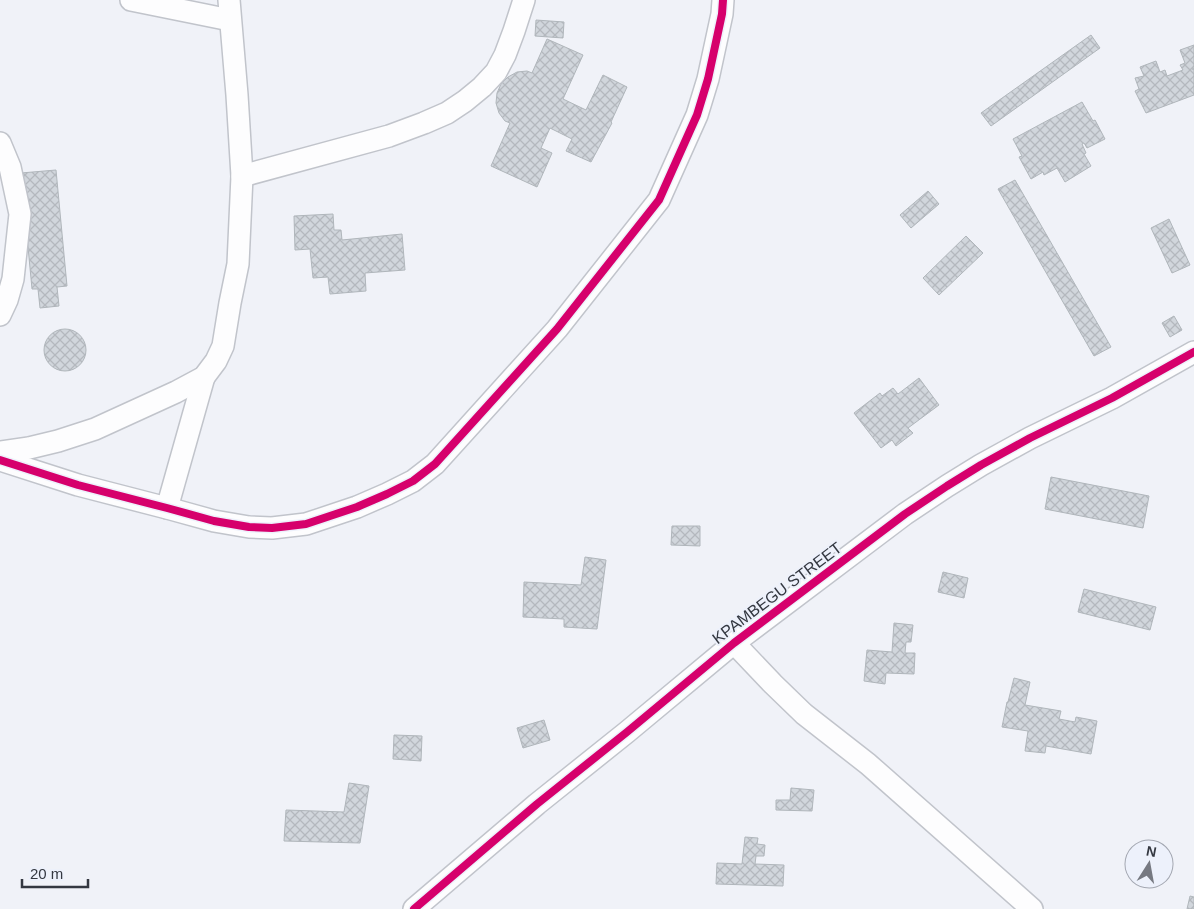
<svg xmlns="http://www.w3.org/2000/svg" width="1194" height="909" font-family="Helvetica,sans-serif">
	<style>
		.building { fill: url(#building-cross-hatch); stroke: #b0b6bb }
		.lines { fill: none; stroke-linecap: round; stroke-linejoin: round }
		.street-casing { stroke: #c1c4cb; stroke-width: 24 }
		.street { stroke: #fdfdfe; stroke-width: 21 }
		.cycleway-casing { stroke: #edf1fb; stroke-width: 11 }
		.cycleway { stroke: #d6006c; stroke-width: 8 }
		.labels { text-anchor: middle; dominant-baseline: central; stroke-width: 4; stroke-linejoin: round; paint-order: stroke }
		.street-label { font-size: 16px; fill: #343841; stroke: #edf1fb }
	</style>
	<defs>
		<pattern id="building-cross-hatch" width="8" height="8" patternUnits="userSpaceOnUse" patternTransform="scale(1.25)"><rect width="8" height="8" fill="#d1d6dc"/><path d="M0 0l8 8M0 8l8-8" fill="none" stroke="#b4b8be"/></pattern>
	</defs>
	<rect width="100%" height="100%" fill="#f0f2f8"/>
	<g class="building">
		<path d="M536 20 564 22 563 38 535 36Z"/>
		<path d="M1091 35 1100 48 991 126 981 113Z"/>
		<path d="M547 39 583 55 563 99 586 110 603 75 627 87 611 122 612 123 591 162 566 151 572 139 550 128 541 148 552 153 537 187 491 166 510 123 505 121 499 113 496 103 497 93 501 84 508 77 517 72 527 71 532 73Z"/>
		<path d="M1194 45V69H1192H1194V95L1146 113 1135 91 1139 89 1135 78 1144 76 1140 67 1156 61 1160 72 1165 70 1167 76 1183 70 1180 65 1185 63 1180 50Z"/>
		<path d="M1082 102 1093 121 1095 120 1105 139 1087 148 1084 143 1082 144 1086 153 1084 154 1091 166 1065 182 1057 168 1044 175 1043 172 1031 179 1019 157 1022 156 1013 139Z"/>
		<path d="M56 170 67 286 57 287 59 306 40 308 38 289H32L21 173Z"/>
		<path d="M1015 180 1111 347 1094 356 998 189Z"/>
		<path d="M928 191 939 204 911 228 900 215Z"/>
		<path d="M333 214 334 230H341L342 240 402 234 405 270 365 273 366 291 330 294 328 277 313 278 310 249 295 250 294 216Z"/>
		<path d="M1169 219 1190 265 1172 273 1151 228Z"/>
		<path d="M966 236 983 253 939 295 923 278Z"/>
		<path d="M1174 316 1182 330 1170 337 1162 323Z"/>
		<circle cx="65" cy="350" r="21"/>
		<path d="M919 378 939 405 908 428 913 433 896 446 892 440 881 448 854 413 880 393 882 396 893 388 898 394Z"/>
		<path d="M1051 477 1149 496 1143 528 1045 509Z"/>
		<path d="M672 526H700V546L671 545Z"/>
		<path d="M585 557 606 560 597 629 564 627V619L523 617 524 582 581 585Z"/>
		<path d="M943 572 968 578 964 598 938 592Z"/>
		<path d="M1084 589 1156 607 1150 630 1078 612Z"/>
		<path d="M894 623 913 625 911 642H906L905 653H915L914 674 886 673 885 684 864 681 867 650 892 652Z"/>
		<path d="M1014 678 1030 682 1025 705 1061 711 1059 719 1075 722 1076 717 1097 721 1091 754 1046 746 1045 753 1025 751 1028 731 1002 727 1007 702H1008Z"/>
		<path d="M544 720 550 740 523 748 517 728Z"/>
		<path d="M394 735 422 736 421 761 393 759Z"/>
		<path d="M349 783 369 786 360 843 284 841 286 810 344 812Z"/>
		<path d="M791 788 814 790 812 811 776 810V800H790Z"/>
		<path d="M745 837 758 838 757 844 765 845 764 856H756L755 864 784 865 783 886 716 884 717 863 742 864Z"/>
		<path d="M1190 896 1194 897V909H1187Z"/>
	</g>
	<g class="lines">
		<g class="street-casing">
			<g id="street">
				<path d="M131 0 230 20"/>
				<path d="M0 143 10 167 20 214 13 279 7 300 0 315"/>
				<path d="M242 176 389 136 424 123 447 113 465 101 482 87 496 72 505 55 514 31 524 0"/>
				<path d="M0 452 29 448 58 441 95 429 176 392 204 377 216 361 223 346 230 303 238 264 242 176 237 95 229 0"/>
				<path d="M0 460 78 485 167 508 214 521 249 527 272 528 306 524 357 507 387 494 413 481 435 464 557 329 659 200 697 115 708 79 722 14 723 0"/>
				<path d="M167 508 204 377"/>
				<path d="M734 643 773 684 804 714 868 764 1032 909"/>
				<path d="M414 909 537 804 627 732 734 643 905 514 947 486 981 465 1030 438 1112 398 1194 352"/>
			</g>
		</g>
		<use href="#street" class="street"/>
		<g class="cycleway-casing">
			<g id="cycleway">
				<path d="M0 460 78 485 167 508 214 521 249 527 272 528 306 524 357 507 387 494 413 481 435 464 557 329 659 200 697 115 708 79 722 14 723 0"/>
				<path d="M414 909 537 804 627 732 734 643 905 514 947 486 981 465 1030 438 1112 398 1194 352"/>
			</g>
		</g>
		<use href="#cycleway" class="cycleway"/>
	</g>
	<g class="labels">
		<g class="street-label">
			<text transform="translate(777 593) rotate(-37)">KPAMBEGU STREET</text>
		</g>
	</g>
	<g transform="translate(1149 864) rotate(11)"><circle r="24" fill="#edf1fb" stroke="#a3a7b1"/>
	<path d="M0-4L9 19L0 12L-9 19Z" fill="#767981"/>
	<text y="-8" font-size="14" font-weight="bold" text-anchor="middle" fill="#343841">N</text>
	</g>
	<path d="M22 879v8h66v-8" fill="none" stroke="#343841" stroke-width="2.5"/>
	<text x="30" y="879" font-size="15" fill="#343841" stroke="#edf1fb" stroke-width="4" paint-order="stroke">20 m</text>
</svg>
